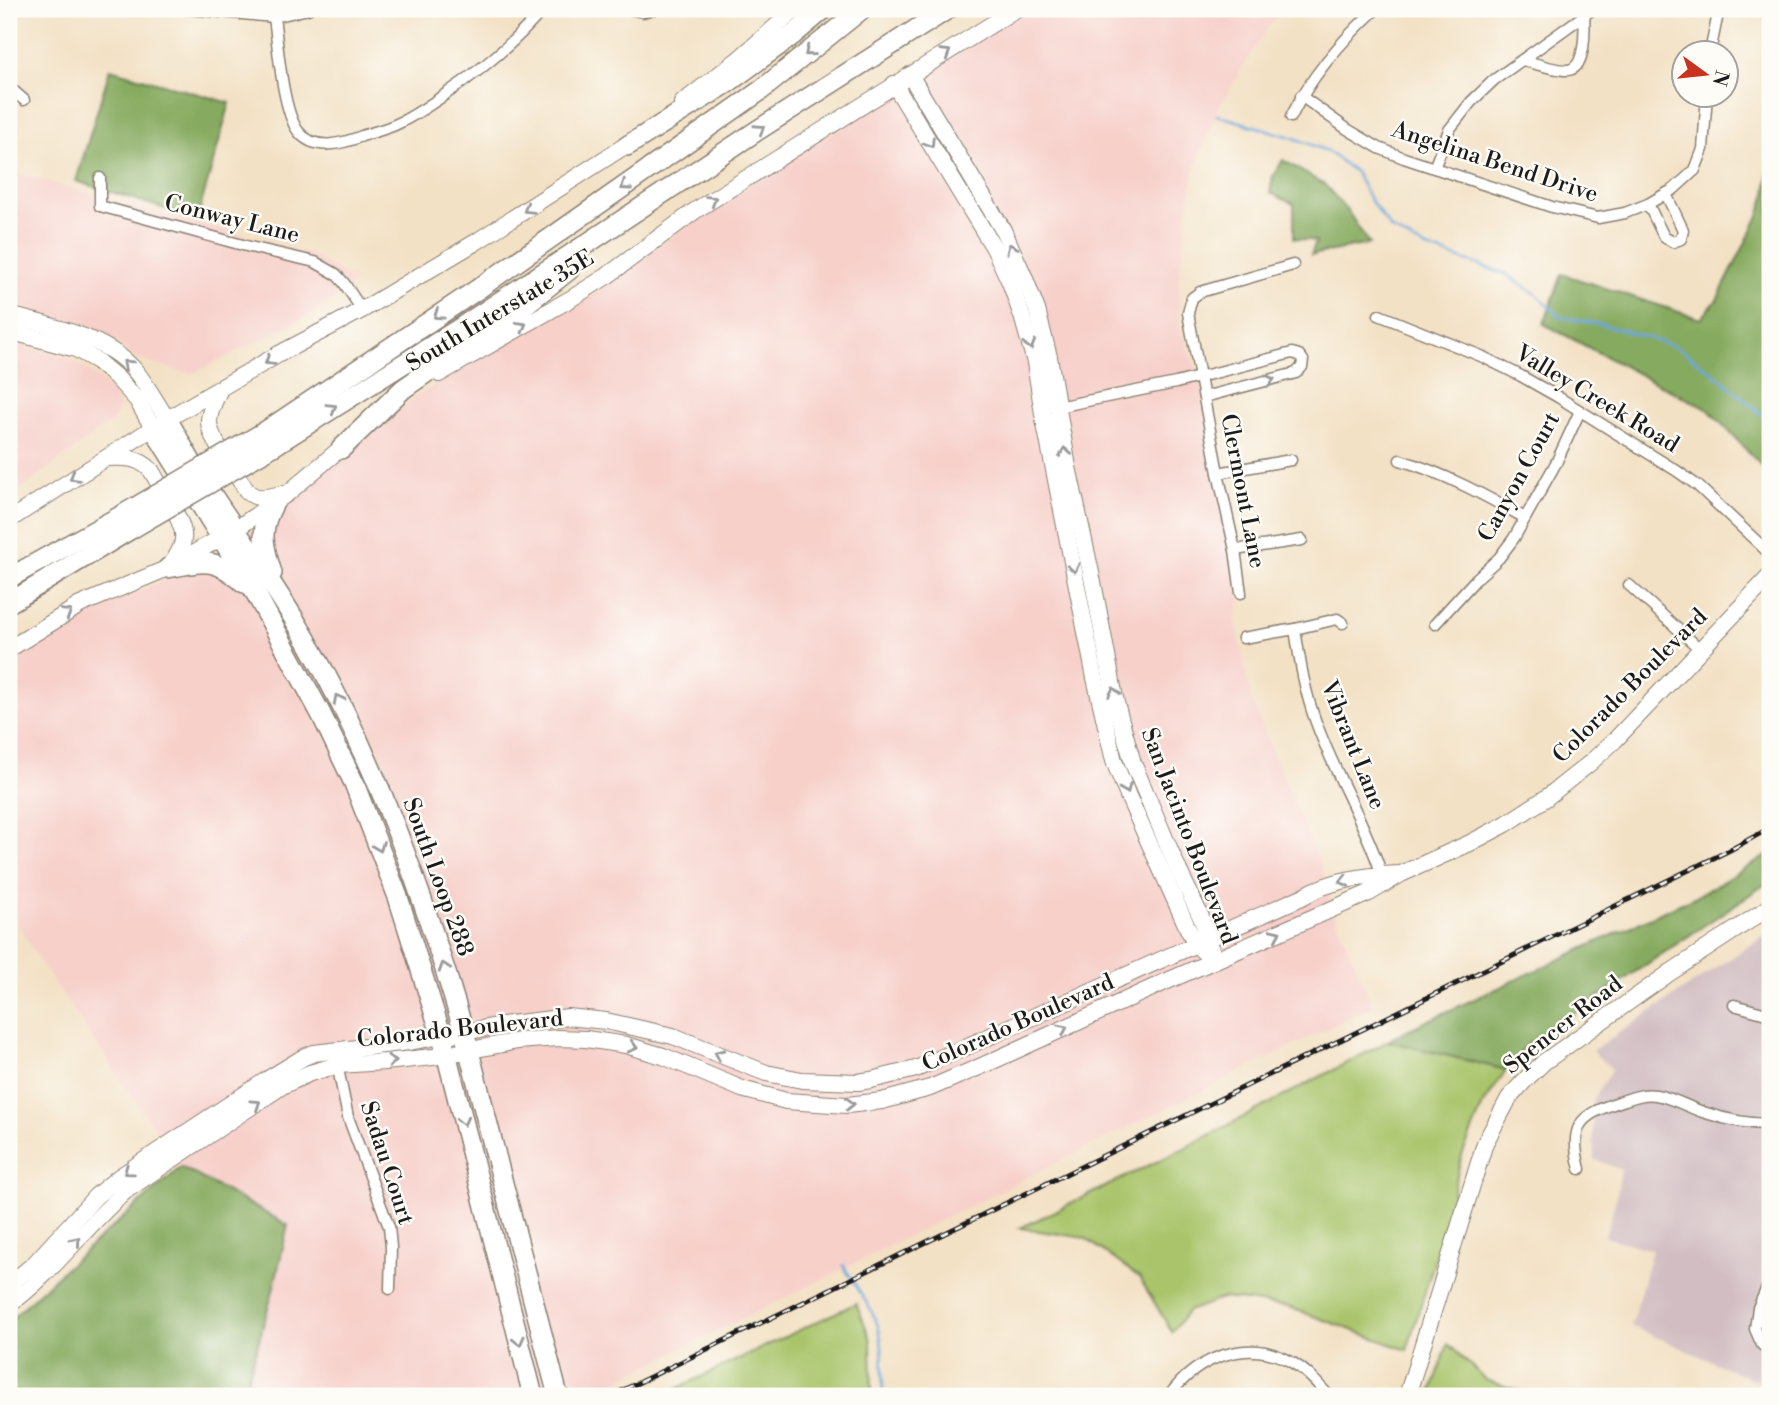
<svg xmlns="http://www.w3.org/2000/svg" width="1779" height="1405" font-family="'Libre Bodoni',serif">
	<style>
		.built { fill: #f7d0ca }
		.industrial { fill: #d2bec2 }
		.green { fill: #a9c46a; stroke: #627043; stroke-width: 2 }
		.forest { fill: #86aa5e; stroke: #51633d; stroke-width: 2 }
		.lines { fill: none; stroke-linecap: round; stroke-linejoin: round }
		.stream { stroke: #6aa6db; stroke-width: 2.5 }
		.street-casing { stroke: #887e70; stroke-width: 13 }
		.secondary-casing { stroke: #887e70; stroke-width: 18 }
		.highway-casing { stroke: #887e70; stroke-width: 22 }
		.street { stroke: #fff; stroke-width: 10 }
		.secondary { stroke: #fff; stroke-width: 16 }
		.highway { stroke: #fff; stroke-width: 19 }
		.rail-casing { stroke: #1c1c1c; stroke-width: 5 }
		.rail { stroke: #fdfcf7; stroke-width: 2.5; stroke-dasharray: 8; stroke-linecap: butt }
		.highway-bridge-casing { stroke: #887e70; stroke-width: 22; stroke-linecap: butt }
		.highway-bridge { stroke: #fff; stroke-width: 19 }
		.oneway { stroke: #999 }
		.labels { text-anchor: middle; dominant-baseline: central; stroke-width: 5; stroke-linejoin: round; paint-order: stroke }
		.street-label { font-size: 23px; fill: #1c1c1c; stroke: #fdfcf7 }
	</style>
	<rect width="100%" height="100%" fill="#fdfcf7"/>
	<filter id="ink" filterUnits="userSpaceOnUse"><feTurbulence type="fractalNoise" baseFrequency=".0143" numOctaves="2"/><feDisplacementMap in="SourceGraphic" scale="14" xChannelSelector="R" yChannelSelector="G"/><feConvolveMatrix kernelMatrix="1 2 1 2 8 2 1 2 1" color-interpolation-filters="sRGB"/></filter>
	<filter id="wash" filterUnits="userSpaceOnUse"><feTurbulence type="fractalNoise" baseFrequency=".00686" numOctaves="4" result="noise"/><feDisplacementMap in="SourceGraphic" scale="28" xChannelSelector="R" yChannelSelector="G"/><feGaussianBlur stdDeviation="1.57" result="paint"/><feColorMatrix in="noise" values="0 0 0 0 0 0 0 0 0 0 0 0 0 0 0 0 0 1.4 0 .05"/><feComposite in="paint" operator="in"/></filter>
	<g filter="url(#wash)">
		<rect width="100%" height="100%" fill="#f3e1c5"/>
		<g class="built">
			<path d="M1027 9H1283L1274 19 1243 66 1218 109 1194 172 1187 212 1179 278 1180 326 1200 377 1241 593 1236 620 1251 698 1286 785 1323 870 1333 912 1373 1006 586 1396H243L273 1291 288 1225 181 1167 40 962 9 909V666L79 619 233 547 387 415 475 359 596 293 688 224Z"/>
			<path d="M9 171 305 252 356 281 316 312 192 374 135 359 116 341 88 327 9 303Z"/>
			<path d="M9 342 59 355 76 362 100 379 115 396 118 407 114 420 9 498Z"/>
		</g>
		<path class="industrial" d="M1770 932V1389L1759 1382 1631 1326 1652 1250 1605 1237 1616 1199 1621 1170 1594 1159 1592 1101 1612 1069 1592 1051Z"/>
		<g class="green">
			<path d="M1388 1041 1506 1070 1482 1107 1462 1155 1443 1233 1407 1350 1288 1307 1224 1298 1188 1311 1172 1332 1139 1277 1085 1238 1020 1228 1181 1150Z"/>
			<path d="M856 1303 871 1340 872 1396H661Z"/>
			<path d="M1448 1344 1486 1380 1536 1396H1430Z"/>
		</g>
		<g class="forest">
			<path d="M110 69 230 103 197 219 76 181Z"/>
			<path d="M1283 160 1325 185 1347 210 1369 244 1311 255 1316 241 1294 238V204L1270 193 1273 176Z"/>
			<path d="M1770 160V475L1708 409 1650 380 1544 324 1562 274 1701 319 1717 300 1759 216 1766 194Z"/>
			<path d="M1770 854V881L1527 1045 1506 1070 1388 1041 1403 1032 1699 895Z"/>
			<path d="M181 1167 288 1225 273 1291 243 1396H9V1321L61 1272Z"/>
		</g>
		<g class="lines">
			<g class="stream">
				<path d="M1217 115 1294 138 1327 151 1355 172 1371 201 1391 229 1424 247 1506 274 1536 294 1560 317 1604 325 1649 338 1680 349 1715 374 1760 413 1770 417"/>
				<path d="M843 1265C854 1284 869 1303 877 1323 885 1346 882 1373 883 1396"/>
			</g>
		</g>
	</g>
	<g filter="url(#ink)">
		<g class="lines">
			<g class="street-casing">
				<g id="street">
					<path d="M187 9 274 17 308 9"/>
					<path d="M629 9 643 12 655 9"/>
					<path d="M274 17C278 45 282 109 298 131 314 152 342 144 362 136 374 132 386 129 397 124 414 116 428 106 443 96 480 71 515 43 543 9"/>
					<path d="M1710 52 1719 9"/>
					<path d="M1522 60C1534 63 1554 70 1567 70 1586 70 1585 30 1584 15"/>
					<path d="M9 87 24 100"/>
					<path d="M1301 96 1347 129 1379 148 1404 158 1552 207 1598 218 1625 213 1648 204 1674 189 1695 170 1703 149 1707 94"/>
					<path d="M1291 117C1311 76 1342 40 1376 9"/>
					<path d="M1434 168 1449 130 1471 102 1494 80 1593 9"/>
					<path d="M100 178V206L250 247 315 262 336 274 344 283 362 310"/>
					<path d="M1648 204 1664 237 1673 242 1681 239 1683 230 1666 194"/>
					<path d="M1379 315 1481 356 1521 376 1558 397 1677 471 1698 486 1770 554"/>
					<path d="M1057 407 1176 383 1292 353 1299 355 1303 360 1302 367 1296 373 1204 397"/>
					<path d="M1400 460C1444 473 1484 495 1525 518"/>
					<path d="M1218 473 1291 460"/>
					<path d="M1235 550 1302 540"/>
					<path d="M1629 585 1700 649"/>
					<path d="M1241 593 1235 550 1218 473 1188 313 1192 298 1200 292 1293 265"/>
					<path d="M1435 624 1477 578 1499 558 1514 538 1556 463 1580 411"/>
					<path d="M1295 629C1300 662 1305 694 1317 725 1336 776 1365 823 1382 875"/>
					<path d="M1243 638 1295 629 1337 619 1343 623"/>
					<path d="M1734 1005 1770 1015"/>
					<path d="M336 1059 348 1117 389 1227 391 1247 390 1289"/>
					<path d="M1580 1169C1569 1126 1579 1115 1619 1102 1631 1098 1643 1093 1656 1095 1674 1098 1689 1108 1706 1113 1727 1120 1749 1124 1770 1124"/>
					<path d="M1762 1345 1755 1329 1758 1308 1770 1281"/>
					<path d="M1169 1396C1197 1357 1249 1336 1293 1363 1307 1371 1319 1385 1329 1396"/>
				</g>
			</g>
			<g class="secondary-casing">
				<g id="secondary">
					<path d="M910 75 1003 230 1024 276 1037 310 1049 357 1068 467 1093 582 1116 703 1133 763 1179 871 1201 917 1209 938 1211 949"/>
					<path d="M894 84 994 248 1010 282 1022 316 1035 362 1043 414 1095 678 1114 761 1128 796 1189 931 1197 945 1204 952"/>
					<path d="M682 103 740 58 796 9"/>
					<path d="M9 315C51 326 109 337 137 373 148 387 157 404 167 419"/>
					<path d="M9 331 76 349 97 361 116 377 137 400 153 428"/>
					<path d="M439 374 572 298 607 276 696 210 1016 9"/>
					<path d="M220 389C215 400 209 411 209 422 209 439 237 475 247 491 257 501 268 497 281 494"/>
					<path d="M107 458C125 457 138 457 151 470 158 482 164 493 171 505 186 531 189 541 170 566"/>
					<path d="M9 520 167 419 279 354 362 310 476 242 637 138"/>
					<path d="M9 649 80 605 168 568 236 529 288 493 348 442"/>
					<path d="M9 1285 35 1263 96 1196 119 1177 268 1079 304 1057 314 1053 409 1042 502 1025 568 1017 606 1021 673 1036 766 1073 802 1080 858 1082 871 1080 916 1069 941 1058 1302 897C1332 879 1364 876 1399 874"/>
					<path d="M9 1305C54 1272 86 1225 128 1189L282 1086 310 1073 338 1065 385 1062 433 1057 518 1041 558 1038 586 1039 626 1045 663 1056 742 1089 786 1101 847 1105 882 1101 930 1088 984 1065 1165 982 1369 893 1401 874 1470 843 1506 824 1546 798 1590 763 1615 740 1770 576"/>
					<path d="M1407 1396 1485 1143 1509 1098 1525 1080 1544 1062 1671 972 1770 907"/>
				</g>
			</g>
			<g class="highway-casing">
				<g id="highway">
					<path d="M627 146 726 84 793 35 824 9"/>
					<path d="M167 419C179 439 189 460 202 479 236 533 275 584 306 639 377 762 424 896 464 1032L558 1396"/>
					<path d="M153 428 255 592 321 714 354 783 398 897 442 1037 533 1396"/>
					<path d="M266 431 478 289 760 91 862 9"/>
					<path d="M275 445 463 326 758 130 948 9"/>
					<path d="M341 449 403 389 469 343 511 316 569 270"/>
					<path d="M168 568C205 561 215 557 244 583"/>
					<path d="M272 573C263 545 259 529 274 503"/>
					<path d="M9 578 124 514"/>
					<path d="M9 603 131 529"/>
				</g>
			</g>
			<use href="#street" class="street"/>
			<use href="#secondary" class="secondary"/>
			<use href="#highway" class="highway"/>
			<g class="rail-casing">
				<path id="rail" d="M611 1396 1730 850 1770 828"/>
			</g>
			<use href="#rail" class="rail"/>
			<g class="highway-bridge-casing">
				<g id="highway-bridge">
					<path d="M124 514 266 431"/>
					<path d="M131 529 275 445"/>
				</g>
			</g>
			<use href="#highway-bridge" class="highway-bridge"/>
		</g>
		<defs><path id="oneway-chevron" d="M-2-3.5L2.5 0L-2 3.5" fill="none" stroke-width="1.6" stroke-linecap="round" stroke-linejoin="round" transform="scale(1.75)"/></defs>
		<g class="oneway">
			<use href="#oneway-chevron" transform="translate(809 52) rotate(141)"/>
			<use href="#oneway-chevron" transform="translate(946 53) rotate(-32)"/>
			<use href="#oneway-chevron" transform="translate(760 129) rotate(-33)"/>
			<use href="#oneway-chevron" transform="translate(930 143) rotate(58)"/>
			<use href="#oneway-chevron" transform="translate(625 186) rotate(145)"/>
			<use href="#oneway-chevron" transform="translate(712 200) rotate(-32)"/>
			<use href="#oneway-chevron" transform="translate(528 209) rotate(148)"/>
			<use href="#oneway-chevron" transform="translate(1011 248) rotate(-115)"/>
			<use href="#oneway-chevron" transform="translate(438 315) rotate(146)"/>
			<use href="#oneway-chevron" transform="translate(522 326) rotate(-30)"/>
			<use href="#oneway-chevron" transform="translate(1030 345) rotate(74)"/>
			<use href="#oneway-chevron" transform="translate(269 361) rotate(149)"/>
			<use href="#oneway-chevron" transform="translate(127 364) rotate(-138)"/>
			<use href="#oneway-chevron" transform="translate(1270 380) rotate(-15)"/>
			<use href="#oneway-chevron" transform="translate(332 408) rotate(-32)"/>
			<use href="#oneway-chevron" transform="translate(1065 452) rotate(-100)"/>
			<use href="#oneway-chevron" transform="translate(74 477) rotate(149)"/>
			<use href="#oneway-chevron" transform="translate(1074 568) rotate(79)"/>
			<use href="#oneway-chevron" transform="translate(67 613) rotate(-32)"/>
			<use href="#oneway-chevron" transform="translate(1114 692) rotate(-101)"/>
			<use href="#oneway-chevron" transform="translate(338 699) rotate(-117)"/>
			<use href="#oneway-chevron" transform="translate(1126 789) rotate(68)"/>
			<use href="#oneway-chevron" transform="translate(379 847) rotate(69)"/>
			<use href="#oneway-chevron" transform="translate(1344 881) rotate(167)"/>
			<use href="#oneway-chevron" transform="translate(1276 934) rotate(-24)"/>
			<use href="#oneway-chevron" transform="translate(444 967) rotate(-108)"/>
			<use href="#oneway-chevron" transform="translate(1063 1029) rotate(-25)"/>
			<use href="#oneway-chevron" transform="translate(633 1047) rotate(15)"/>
			<use href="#oneway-chevron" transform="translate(719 1054) rotate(-155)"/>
			<use href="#oneway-chevron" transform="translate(392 1061) rotate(-6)"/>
			<use href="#oneway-chevron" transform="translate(256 1104) rotate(-34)"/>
			<use href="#oneway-chevron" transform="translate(850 1104) rotate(-1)"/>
			<use href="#oneway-chevron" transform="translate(463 1121) rotate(76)"/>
			<use href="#oneway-chevron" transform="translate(128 1171) rotate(144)"/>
			<use href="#oneway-chevron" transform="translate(76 1241) rotate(-49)"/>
			<use href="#oneway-chevron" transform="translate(519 1341) rotate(76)"/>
		</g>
	</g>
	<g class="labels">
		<g class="street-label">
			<text transform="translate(1495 162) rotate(18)">Angelina Bend Drive</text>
			<text transform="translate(232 219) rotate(14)">Conway Lane</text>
			<text transform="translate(500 311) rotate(-31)">South Interstate 35E</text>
			<text transform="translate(1597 399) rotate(31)">Valley Creek Road</text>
			<text transform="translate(1519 477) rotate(-61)">Canyon Court</text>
			<text transform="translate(1243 491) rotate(79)">Clermont Lane</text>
			<text transform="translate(1630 686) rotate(-45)">Colorado Boulevard</text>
			<text transform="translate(1353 745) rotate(68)">Vibrant Lane</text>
			<text transform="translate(1189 836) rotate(69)">San Jacinto Boulevard</text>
			<text transform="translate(438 877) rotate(70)">South Loop 288</text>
			<text transform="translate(1018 1023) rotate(-24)">Colorado Boulevard</text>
			<text transform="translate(1563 1025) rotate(-38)">Spencer Road</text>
			<text transform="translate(460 1029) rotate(-6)">Colorado Boulevard</text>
			<text transform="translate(387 1163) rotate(72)">Sadau Court</text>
		</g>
	</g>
	<rect width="1779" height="1405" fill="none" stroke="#fdfcf7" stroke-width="35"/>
	<g transform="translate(1705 74) rotate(105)"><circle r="33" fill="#fdfcf7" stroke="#a3a29f" stroke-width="2"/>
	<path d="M0-5L12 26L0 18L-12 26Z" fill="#c8321e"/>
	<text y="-10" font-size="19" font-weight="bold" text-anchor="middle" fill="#1c1c1c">N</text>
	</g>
</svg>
